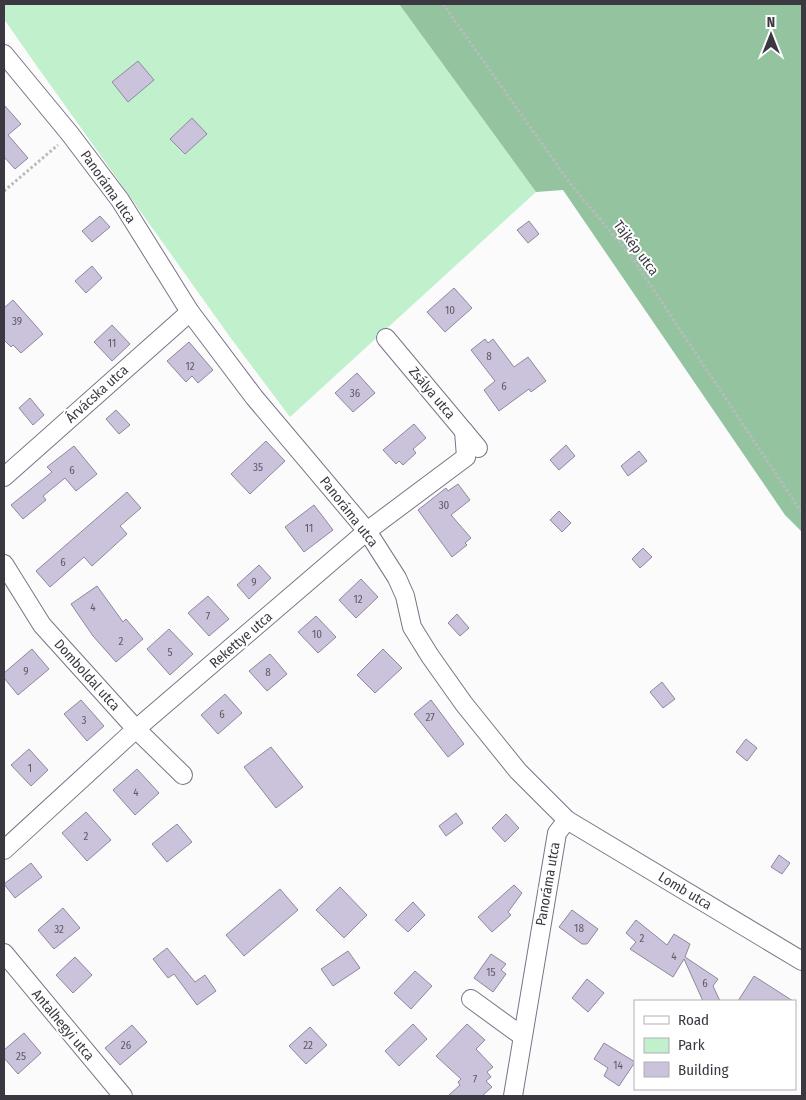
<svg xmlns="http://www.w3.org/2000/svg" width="806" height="1100" font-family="'Fira Sans Condensed',sans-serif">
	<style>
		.green { fill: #c0f0cc }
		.forest { fill: #94c3a0 }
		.building { fill: #cbc3db; stroke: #8f879d }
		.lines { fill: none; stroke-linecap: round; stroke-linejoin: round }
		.street-casing { stroke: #7b7389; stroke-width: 20 }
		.path { stroke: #bbbabd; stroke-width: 3; stroke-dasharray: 2.5 2.5; stroke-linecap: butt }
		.street { stroke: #fff; stroke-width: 18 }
		.labels { text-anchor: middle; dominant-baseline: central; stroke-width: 4; stroke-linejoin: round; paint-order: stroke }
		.number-label { font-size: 11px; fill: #605b68 }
		.street-label { font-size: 14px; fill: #3c3842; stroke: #fff }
	</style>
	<rect width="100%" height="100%" fill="#fbfbfb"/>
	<path class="green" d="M4 4H399L536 192 290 417 230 337 29 55 4 19Z"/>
	<path class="forest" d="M399 4H802V532L785 515 563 190 536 192Z"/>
	<g class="building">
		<path d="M138 61 154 80 128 102 112 82Z"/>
		<path d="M4 105 21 124 8 135 28 158 15 169 4 157Z"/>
		<path d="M192 118 207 134 185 154 170 139Z"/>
		<path d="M100 216 110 227 92 242 82 231Z"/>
		<path d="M529 221 539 234 528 243 517 230Z"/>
		<path d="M92 266 102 278 86 293 75 281Z"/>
		<path d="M454 288 472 308 445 332 427 312Z"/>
		<path d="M13 300 43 334 21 353 13 345 11 347 4 340V308Z"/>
		<path d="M112 325 130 344 112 361 94 342Z"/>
		<path d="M485 339 488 343 493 339 514 367 528 357 546 381 531 392 529 389 499 411 484 390 495 381 471 350Z"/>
		<path d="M189 342 213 370 198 383 192 376 186 382 167 361Z"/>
		<path d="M357 373 375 393 353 412 335 393Z"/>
		<path d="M30 398 44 415 33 425 19 408Z"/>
		<path d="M116 410 130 425 119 434 106 419Z"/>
		<path d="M414 424 426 438 413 449 416 453 403 465 399 461 396 464 383 450Z"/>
		<path d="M266 441 285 461 250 494 231 474Z"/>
		<path d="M566 445 575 456 559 470 550 460Z"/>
		<path d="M74 446 97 474 76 491 65 478 43 496 46 500 23 519 11 505 52 472 47 467Z"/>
		<path d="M639 451 647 461 628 476 621 466Z"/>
		<path d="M458 484 470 500 451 515 471 538 465 543 467 545 452 557 418 510 446 488 448 491Z"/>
		<path d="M127 492 141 508 120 526 127 534 92 566 84 557 50 587 36 571Z"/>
		<path d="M314 505 333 530 304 552 285 527Z"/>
		<path d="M559 511 571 523 562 532 550 520Z"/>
		<path d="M643 548 652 557 640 568 632 559Z"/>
		<path d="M259 565 271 578 249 599 237 585Z"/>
		<path d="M361 579 378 597 356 618 339 600Z"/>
		<path d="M97 586 123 622 126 619 143 639 116 662 93 636 71 604Z"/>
		<path d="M208 596 229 619 209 636 188 613Z"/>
		<path d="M457 614 469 628 460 636 448 623Z"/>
		<path d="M316 616 336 637 318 653 298 632Z"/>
		<path d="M169 629 193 654 170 675 147 649Z"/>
		<path d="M32 649 49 669 18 695 4 678V673Z"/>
		<path d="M383 649 402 668 375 693 357 675Z"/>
		<path d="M270 654 287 674 267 691 249 671Z"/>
		<path d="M662 682 675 699 663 708 650 692Z"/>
		<path d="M225 694 242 713 218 734 201 715Z"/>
		<path d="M81 700 104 726 87 741 64 714Z"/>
		<path d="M431 700 464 744 448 757 414 714Z"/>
		<path d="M746 739 757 748 747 761 736 752Z"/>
		<path d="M271 747 303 787 276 808 244 767Z"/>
		<path d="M29 749 48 770 31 786 11 765Z"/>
		<path d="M137 769 159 793 135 815 113 790Z"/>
		<path d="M86 812 111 840 87 861 62 833Z"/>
		<path d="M456 813 463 823 446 836 439 826Z"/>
		<path d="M506 814 519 828 505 842 492 828Z"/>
		<path d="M177 824 192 842 167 862 152 844Z"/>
		<path d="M779 855 790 863 782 874 771 867Z"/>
		<path d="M31 863 42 877 15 898 4 884Z"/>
		<path d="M514 885 522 893 508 912 511 915 492 932 478 917Z"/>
		<path d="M340 887 367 915 344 938 316 910Z"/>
		<path d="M280 889 298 910 244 956 226 935Z"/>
		<path d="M413 902 425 915 408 932 395 920Z"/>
		<path d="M63 908 80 928 54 949 38 930Z"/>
		<path d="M572 910 598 929 587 944H582L559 927Z"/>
		<path d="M636 920 667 945 674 934 690 944 685 957 718 979 713 986 720 1001H703L684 959 673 977 630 949 636 942 626 933Z"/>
		<path d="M167 948 195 982 205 975 216 991 197 1005 174 974 168 978 153 959Z"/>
		<path d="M348 951 360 968 333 986 321 969Z"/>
		<path d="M491 954 506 964 501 970 506 974 493 992 474 978Z"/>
		<path d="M75 957 92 975 73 993 56 975Z"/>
		<path d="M415 971 432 986 411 1009 394 993Z"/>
		<path d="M754 976 793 1001H738Z"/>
		<path d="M587 979 604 993 588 1012 572 998Z"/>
		<path d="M413 1024 427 1039 399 1066 385 1051Z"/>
		<path d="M467 1024 485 1040 476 1049 493 1067 487 1072 491 1077 486 1081 492 1087 482 1096H448L460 1085 458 1082 461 1079 436 1056Z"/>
		<path d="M132 1025 147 1042 120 1065 105 1048Z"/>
		<path d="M310 1027 327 1045 306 1064 289 1046Z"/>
		<path d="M24 1033 41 1053 18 1074 4 1058V1050Z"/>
		<path d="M604 1043 635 1062 619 1086 604 1076 608 1068 594 1059Z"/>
	</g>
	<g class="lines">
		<g class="street-casing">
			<g id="street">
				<path d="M4 54 70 134 120 200 190 312 254 397 367 531 397 578 405 596 412 627 430 656 464 704 518 771 567 820 802 961"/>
				<path d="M386 338 478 448"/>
				<path d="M4 477 190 312"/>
				<path d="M4 564 42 625 136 729 183 775"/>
				<path d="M4 850 136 729 367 531 466 457 464 431"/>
				<path d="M4 953 123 1096"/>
				<path d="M471 999 522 1036"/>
				<path d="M513 1096 557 833 567 820"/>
			</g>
		</g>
		<g class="path">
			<path d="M443 4 572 186 631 256 802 513"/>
			<path d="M4 191 58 145"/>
		</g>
		<use href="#street" class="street"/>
	</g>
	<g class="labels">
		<g class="number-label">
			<text x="450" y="310">10</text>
			<text x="17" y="321">39</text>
			<text x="112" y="343">11</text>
			<text x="489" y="356">8</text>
			<text x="190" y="366">12</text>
			<text x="504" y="386">6</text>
			<text x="355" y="393">36</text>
			<text x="258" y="467">35</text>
			<text x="72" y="470">6</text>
			<text x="444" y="505">30</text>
			<text x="309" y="528">11</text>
			<text x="63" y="562">6</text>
			<text x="254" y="582">9</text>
			<text x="358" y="599">12</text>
			<text x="93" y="607">4</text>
			<text x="208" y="616">7</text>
			<text x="317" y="634">10</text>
			<text x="121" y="641">2</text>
			<text x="170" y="652">5</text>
			<text x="26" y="671">9</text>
			<text x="268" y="672">8</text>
			<text x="222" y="714">6</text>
			<text x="430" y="717">27</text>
			<text x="84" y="720">3</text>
			<text x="30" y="768">1</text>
			<text x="136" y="792">4</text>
			<text x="86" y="836">2</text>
			<text x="579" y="928">18</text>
			<text x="59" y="929">32</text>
			<text x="642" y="938">2</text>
			<text x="674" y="956">4</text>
			<text x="491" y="972">15</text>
			<text x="705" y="983">6</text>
			<text x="126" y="1045">26</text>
			<text x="308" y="1045">22</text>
			<text x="21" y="1056">25</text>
			<text x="618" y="1065">14</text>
			<text x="475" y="1079">7</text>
		</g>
		<g class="street-label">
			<text transform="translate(108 187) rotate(55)">Panoráma utca</text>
			<text transform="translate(636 248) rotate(53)">Tájkép utca</text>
			<text transform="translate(432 393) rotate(50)">Zsálya utca</text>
			<text transform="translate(97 394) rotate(-42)">Árvácska utca</text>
			<text transform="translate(349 512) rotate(52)">Panoráma utca</text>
			<text transform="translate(241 640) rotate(-41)">Rekettye utca</text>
			<text transform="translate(87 675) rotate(48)">Domboldal utca</text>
			<text transform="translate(548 884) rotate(-80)">Panoráma utca</text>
			<text transform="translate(685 891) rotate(31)">Lomb utca</text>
			<text transform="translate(63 1025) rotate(50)">Antalhegyi utca</text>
		</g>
	</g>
	<rect width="806" height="1100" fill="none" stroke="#3c3842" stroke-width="10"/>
	<rect x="634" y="1000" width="162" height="90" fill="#ffffff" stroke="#b1afb3"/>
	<rect x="644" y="1016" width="25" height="8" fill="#ffffff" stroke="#b1afb3"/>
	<text x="678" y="1025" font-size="15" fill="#3c3842">Road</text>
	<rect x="644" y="1038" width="25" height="15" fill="#c0f0cc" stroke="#b1afb3"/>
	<text x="678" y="1050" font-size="15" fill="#3c3842">Park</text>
	<rect x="644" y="1062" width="25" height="15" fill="#cbc3db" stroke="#b1afb3"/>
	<text x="678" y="1075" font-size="15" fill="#3c3842">Building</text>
	<g transform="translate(771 35)" stroke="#ffffff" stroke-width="4" paint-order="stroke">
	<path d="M0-4L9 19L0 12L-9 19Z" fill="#3c3842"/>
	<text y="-8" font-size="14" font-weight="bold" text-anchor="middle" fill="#3c3842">N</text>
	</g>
</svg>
